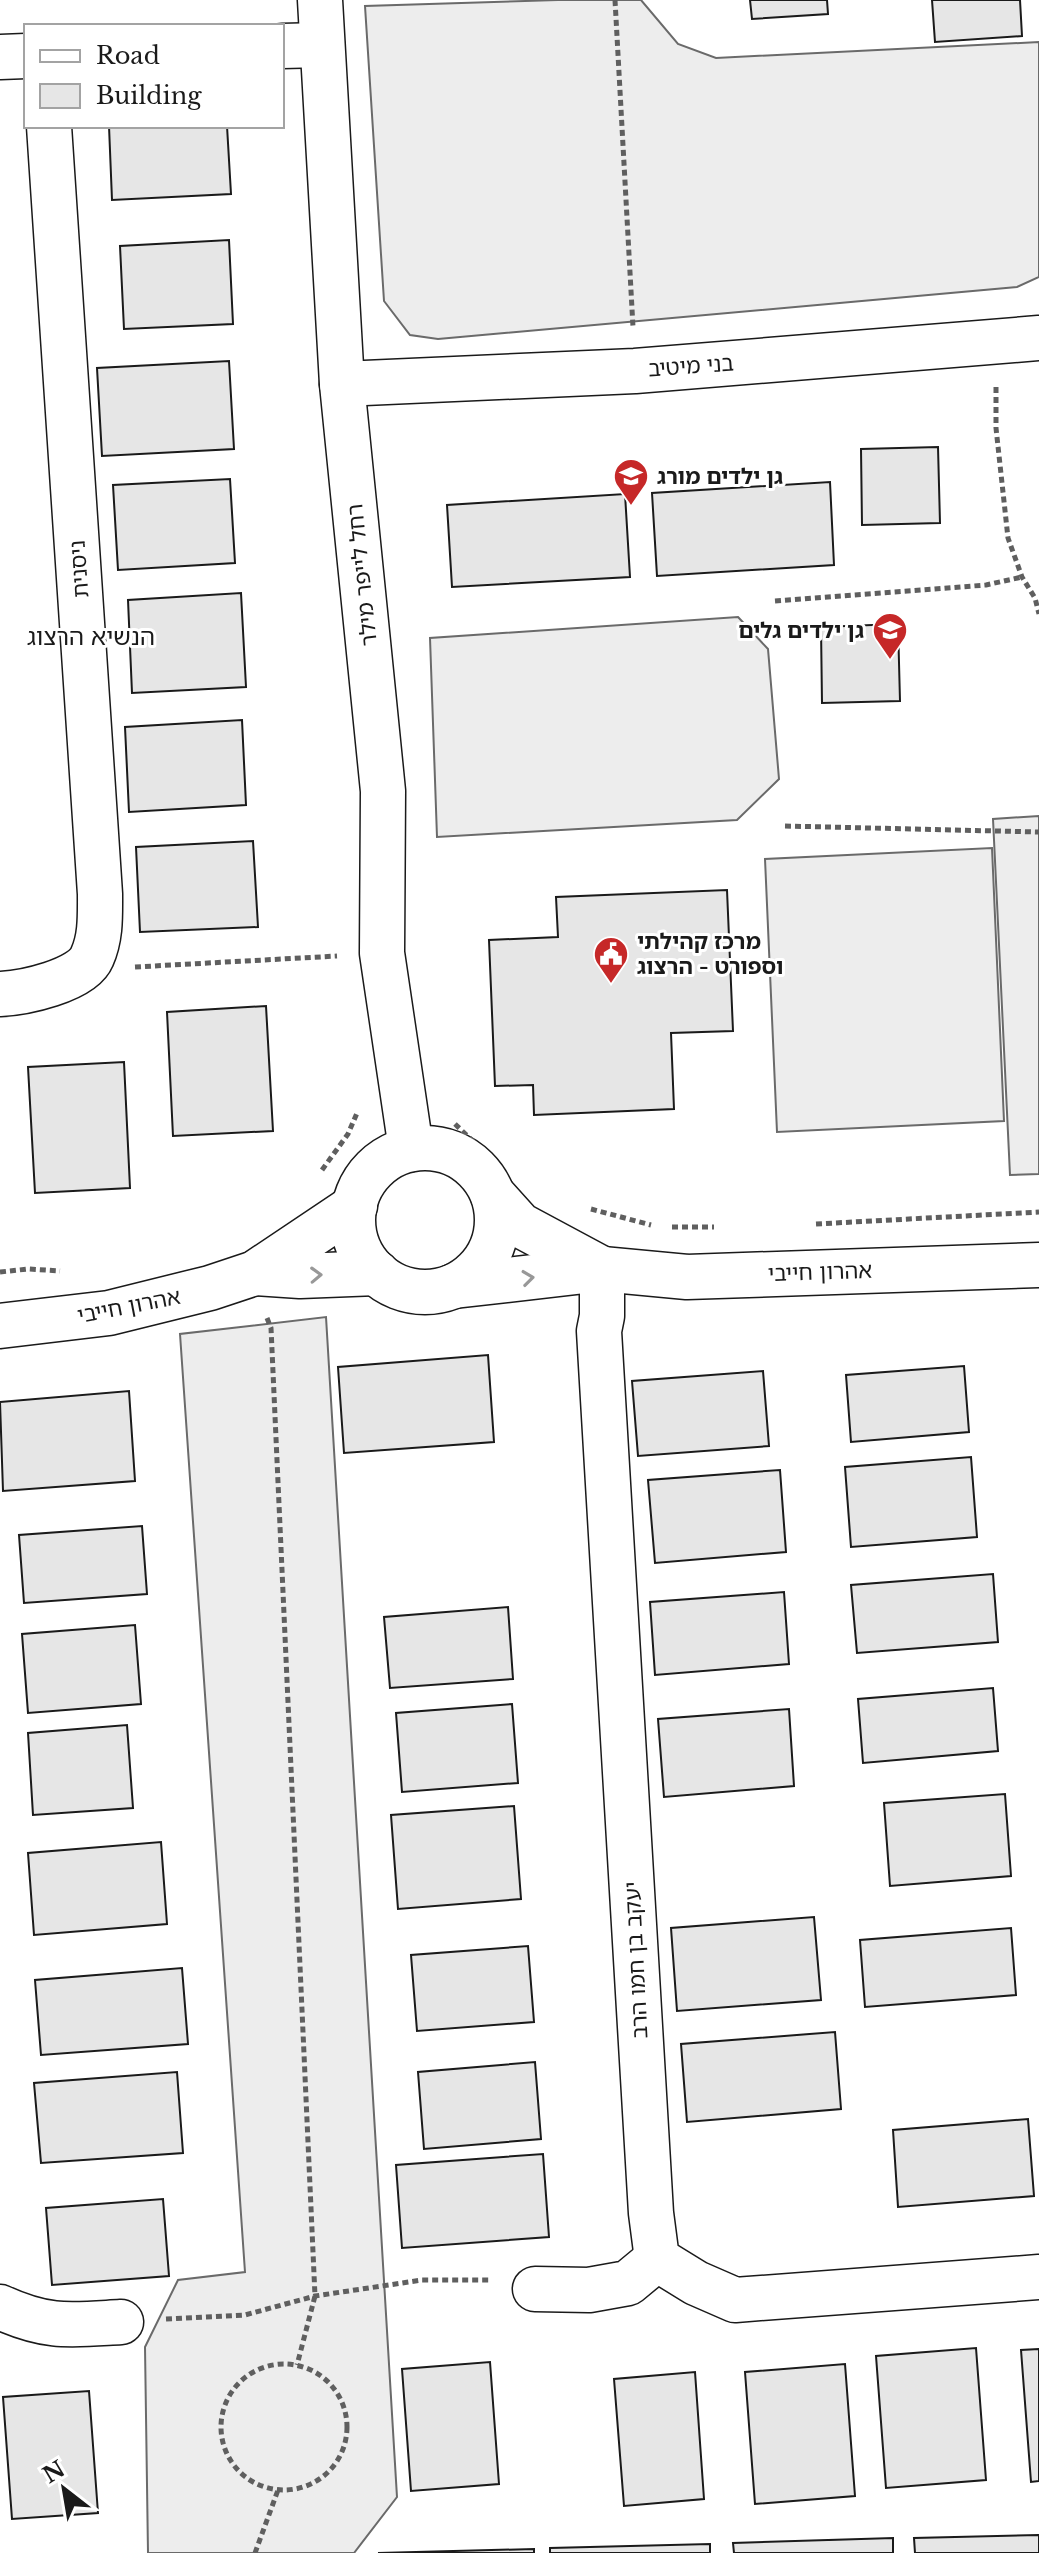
<svg xmlns="http://www.w3.org/2000/svg" width="1039" height="2553" font-family="'Libre Baskerville','Noto Sans Hebrew',serif">
	<style>
		.built { fill: #ededed; stroke: #6a6a6a; stroke-width: 2 }
		.building { fill: #e6e6e6; stroke: #1a1a1a; stroke-width: 2 }
		.lines { fill: none; stroke-linecap: round; stroke-linejoin: round }
		.minor-casing { stroke: #1a1a1a; stroke-width: 47 }
		.path { stroke: #5f5f5f; stroke-width: 5; stroke-dasharray: 6 4; stroke-linecap: butt }
		.minor { stroke: #fff; stroke-width: 44 }
		.oneway { stroke: #989898 }
		.labels { text-anchor: middle; dominant-baseline: central; stroke-width: 6; stroke-linejoin: round; paint-order: stroke }
		.street-label { font-size: 22px; fill: #1a1a1a; stroke: #fff }
		.poi-label { font-size: 22px; font-weight: bold; fill: #1a1a1a; stroke: #fff; text-anchor: start }
		.neighbourhood-label { font-size: 24px; fill: #1a1a1a; stroke: #fff }
	</style>
	<rect width="100%" height="100%" fill="#fff"/>
	<g class="built">
		<path d="M558 0H641L678 44 716 58 1039 42V277L1017 287 438 339 410 335 384 301 365 6Z"/>
		<path d="M738 617 768 649 779 779 737 820 437 837 430 638Z"/>
		<path d="M1039 816V1174L1010 1175 993 819Z"/>
		<path d="M992 848 1004 1121 777 1132 765 859Z"/>
		<path d="M326 1317 397 2497 354 2553H148L145 2347 178 2280 245 2272 180 1334Z"/>
	</g>
	<g class="building">
		<path d="M750 0H827L828 14 752 19Z"/>
		<path d="M932 0H1020L1022 36 935 42Z"/>
		<path d="M109 126H227L231 194 112 200Z"/>
		<path d="M229 240 233 324 124 329 120 246Z"/>
		<path d="M229 361 234 449 102 456 97 368Z"/>
		<path d="M938 447 940 523 862 525 861 449Z"/>
		<path d="M230 479 235 563 118 570 113 485Z"/>
		<path d="M830 482 834 565 657 576 652 493Z"/>
		<path d="M625 494 630 577 452 587 447 505Z"/>
		<path d="M241 593 246 687 132 693 128 600Z"/>
		<path d="M898 624 900 701 822 703 821 627Z"/>
		<path d="M242 720 246 805 129 812 125 727Z"/>
		<path d="M253 841 258 927 140 932 136 847Z"/>
		<path d="M727 890 733 1031 671 1033 674 1109 534 1115 533 1085 495 1086 489 940 558 937 556 897Z"/>
		<path d="M266 1006 273 1131 173 1136 167 1012Z"/>
		<path d="M124 1062 130 1188 35 1193 28 1067Z"/>
		<path d="M488 1355 494 1442 344 1453 338 1367Z"/>
		<path d="M964 1366 969 1432 851 1442 846 1375Z"/>
		<path d="M763 1371 769 1446 638 1456 632 1381Z"/>
		<path d="M129 1391 135 1481 3 1491 0 1402Z"/>
		<path d="M971 1457 977 1537 851 1547 845 1467Z"/>
		<path d="M780 1470 786 1552 655 1563 648 1480Z"/>
		<path d="M142 1526 147 1594 24 1603 19 1535Z"/>
		<path d="M993 1574 998 1642 857 1653 851 1585Z"/>
		<path d="M784 1592 789 1664 655 1675 650 1602Z"/>
		<path d="M508 1607 513 1679 390 1688 384 1617Z"/>
		<path d="M135 1625 141 1704 28 1713 22 1634Z"/>
		<path d="M993 1688 998 1751 863 1763 858 1699Z"/>
		<path d="M512 1704 518 1783 402 1792 396 1713Z"/>
		<path d="M789 1709 794 1786 664 1797 658 1719Z"/>
		<path d="M127 1725 133 1808 33 1815 28 1733Z"/>
		<path d="M1005 1794 1011 1876 890 1886 884 1803Z"/>
		<path d="M514 1806 521 1899 398 1909 391 1815Z"/>
		<path d="M161 1842 167 1924 34 1935 28 1853Z"/>
		<path d="M814 1917 821 2000 677 2011 671 1928Z"/>
		<path d="M1011 1928 1016 1995 865 2007 860 1940Z"/>
		<path d="M528 1946 534 2022 417 2031 411 1955Z"/>
		<path d="M182 1968 188 2044 41 2055 35 1980Z"/>
		<path d="M835 2032 841 2109 687 2122 681 2044Z"/>
		<path d="M535 2062 541 2139 424 2149 418 2072Z"/>
		<path d="M177 2072 183 2153 41 2163 34 2083Z"/>
		<path d="M1028 2119 1034 2196 898 2207 893 2130Z"/>
		<path d="M543 2154 549 2237 402 2248 396 2165Z"/>
		<path d="M163 2199 169 2276 52 2285 46 2208Z"/>
		<path d="M976 2348 986 2480 886 2488 876 2356Z"/>
		<path d="M1039 2349V2481L1031 2482 1021 2350Z"/>
		<path d="M490 2362 499 2484 411 2491 402 2369Z"/>
		<path d="M845 2364 855 2496 755 2504 745 2372Z"/>
		<path d="M695 2372 704 2499 624 2506 614 2379Z"/>
		<path d="M89 2391 98 2513 12 2519 3 2397Z"/>
		<path d="M1039 2535V2553H915L914 2538Z"/>
		<path d="M893 2538V2553H734L733 2543Z"/>
		<path d="M710 2544V2553H550V2548Z"/>
		<path d="M534 2549V2553H378Z"/>
	</g>
	<g class="lines">
		<g class="minor-casing">
			<g id="minor">
				<path d="M320 0 342 384 383 791 382 953 411 1149"/>
				<path d="M282 46 322 45"/>
				<path d="M0 57 26 56"/>
				<path d="M342 384 635 371 1039 338"/>
				<path d="M0 994C23 993 82 981 92 957 101 937 100 916 100 894L49 126"/>
				<circle cx="425" cy="1220" r="72"/>
				<path d="M493 1195 520 1225 602 1269"/>
				<path d="M602 1269V1316L599 1331 651 2213 657 2259 696 2283 735 2300 1039 2277"/>
				<path d="M255 1273 300 1276 377 1273"/>
				<path d="M454 1286 602 1269 687 1277 1039 1265"/>
				<path d="M0 1326 109 1313 210 1288 255 1273 355 1206"/>
				<path d="M535 2289 589 2290 628 2283 657 2259"/>
				<path d="M0 2307C48 2329 70 2325 121 2322"/>
			</g>
		</g>
		<g class="path">
			<path d="M615 0 633 327"/>
			<path d="M996 387V428L1008 538 1022 577 1035 598 1039 614"/>
			<path d="M775 601 986 585 1022 577"/>
			<path d="M785 826 1039 832"/>
			<path d="M135 967 337 956"/>
			<path d="M455 1124 485 1153"/>
			<path d="M322 1170 348 1134 357 1113"/>
			<path d="M591 1209 651 1225"/>
			<path d="M816 1224 1039 1212"/>
			<path d="M672 1227H714"/>
			<path d="M0 1272 28 1269 60 1271"/>
			<path d="M267 1318 271 1328 315 2296 297 2365"/>
			<path d="M166 2319 245 2315 315 2296 422 2280H492"/>
			<circle cx="284" cy="2427" r="63"/>
			<path d="M255 2553 278 2490"/>
		</g>
		<use href="#minor" class="minor"/>
	</g>
	<defs><path id="oneway-chevron" d="M-2-3.5L2.5 0L-2 3.5" fill="none" stroke-width="1.6" stroke-linecap="round" stroke-linejoin="round" transform="scale(2)"/></defs>
	<g class="oneway">
		<use href="#oneway-chevron" transform="translate(316 1275) rotate(-2)"/>
		<use href="#oneway-chevron" transform="translate(528 1278) rotate(-7)"/>
	</g>
	<defs>
		<g id="school-pin" transform="scale(1.8)"><path d="M0 17L-7.5 6A9.5 9.5 0 1 1 7.5 6Z" fill="#c62828" stroke="#fff"/><path d="M0-5L7-2L0 1L-7-2ZM-4 1L0 2.5L4 1V4Q0 6-4 4Z" fill="#fff"/></g>
		<g id="civic-pin" transform="scale(1.8)"><path d="M0 17L-7.5 6A9.5 9.5 0 1 1 7.5 6Z" fill="#c62828" stroke="#fff"/><path d="M-.6-6.5H3V-4.5H.6V-3L4-1V1h2V6H-6V1h2V-1L-.6-3ZM-1.2 2.5V6h2.4V2.5Z" fill="#fff"/></g>
	</defs>
	<g fill-rule="evenodd">
		<use href="#school-pin" x="631" y="476"/>
		<use href="#school-pin" x="890" y="630"/>
		<use href="#civic-pin" x="611" y="954"/>
	</g>
	<g class="labels">
		<g class="street-label">
			<text transform="translate(691 366) rotate(-4)">בני מיטיב</text>
			<text transform="translate(79 569) rotate(-94)">ניסנית</text>
			<text transform="translate(362 575) rotate(-96)">רחל לייפר מילר</text>
			<text transform="translate(820 1272) rotate(-2)">אהרון חייבי</text>
			<text transform="translate(129 1306) rotate(-11)">אהרון חייבי</text>
			<text transform="translate(636 1960) rotate(-93)">יעקב בן חמו הרב</text>
		</g>
		<g class="poi-label">
			<text x="657" y="476">גן ילדים מורג</text>
			<text x="864" y="630" text-anchor="end">גן ילדים גלים</text>
			<text x="637" y="941">מרכז קהילתי<tspan x="637" dy="25">וספורט - הרצוג</tspan></text>
		</g>
		<g class="neighbourhood-label">
			<text x="91" y="636">הנשיא הרצוג</text>
		</g>
	</g>
	<rect x="24" y="24" width="260" height="104" fill="#ffffff" stroke="#a3a3a3" stroke-width="2"/>
	<rect x="40" y="50" width="40" height="12" fill="#ffffff" stroke="#a3a3a3" stroke-width="2"/>
	<text x="96" y="64" font-size="24" fill="#1a1a1a">Road</text>
	<rect x="40" y="84" width="40" height="24" fill="#e6e6e6" stroke="#a3a3a3" stroke-width="2"/>
	<text x="96" y="104" font-size="24" fill="#1a1a1a">Building</text>
	<g transform="translate(64 2489) rotate(329)" stroke="#ffffff" stroke-width="6" paint-order="stroke">
	<path d="M0-6L14 30L0 20L-14 30Z" fill="#1a1a1a"/>
	<text y="-12" font-size="22" font-weight="bold" text-anchor="middle" fill="#1a1a1a">N</text>
	</g>
</svg>
